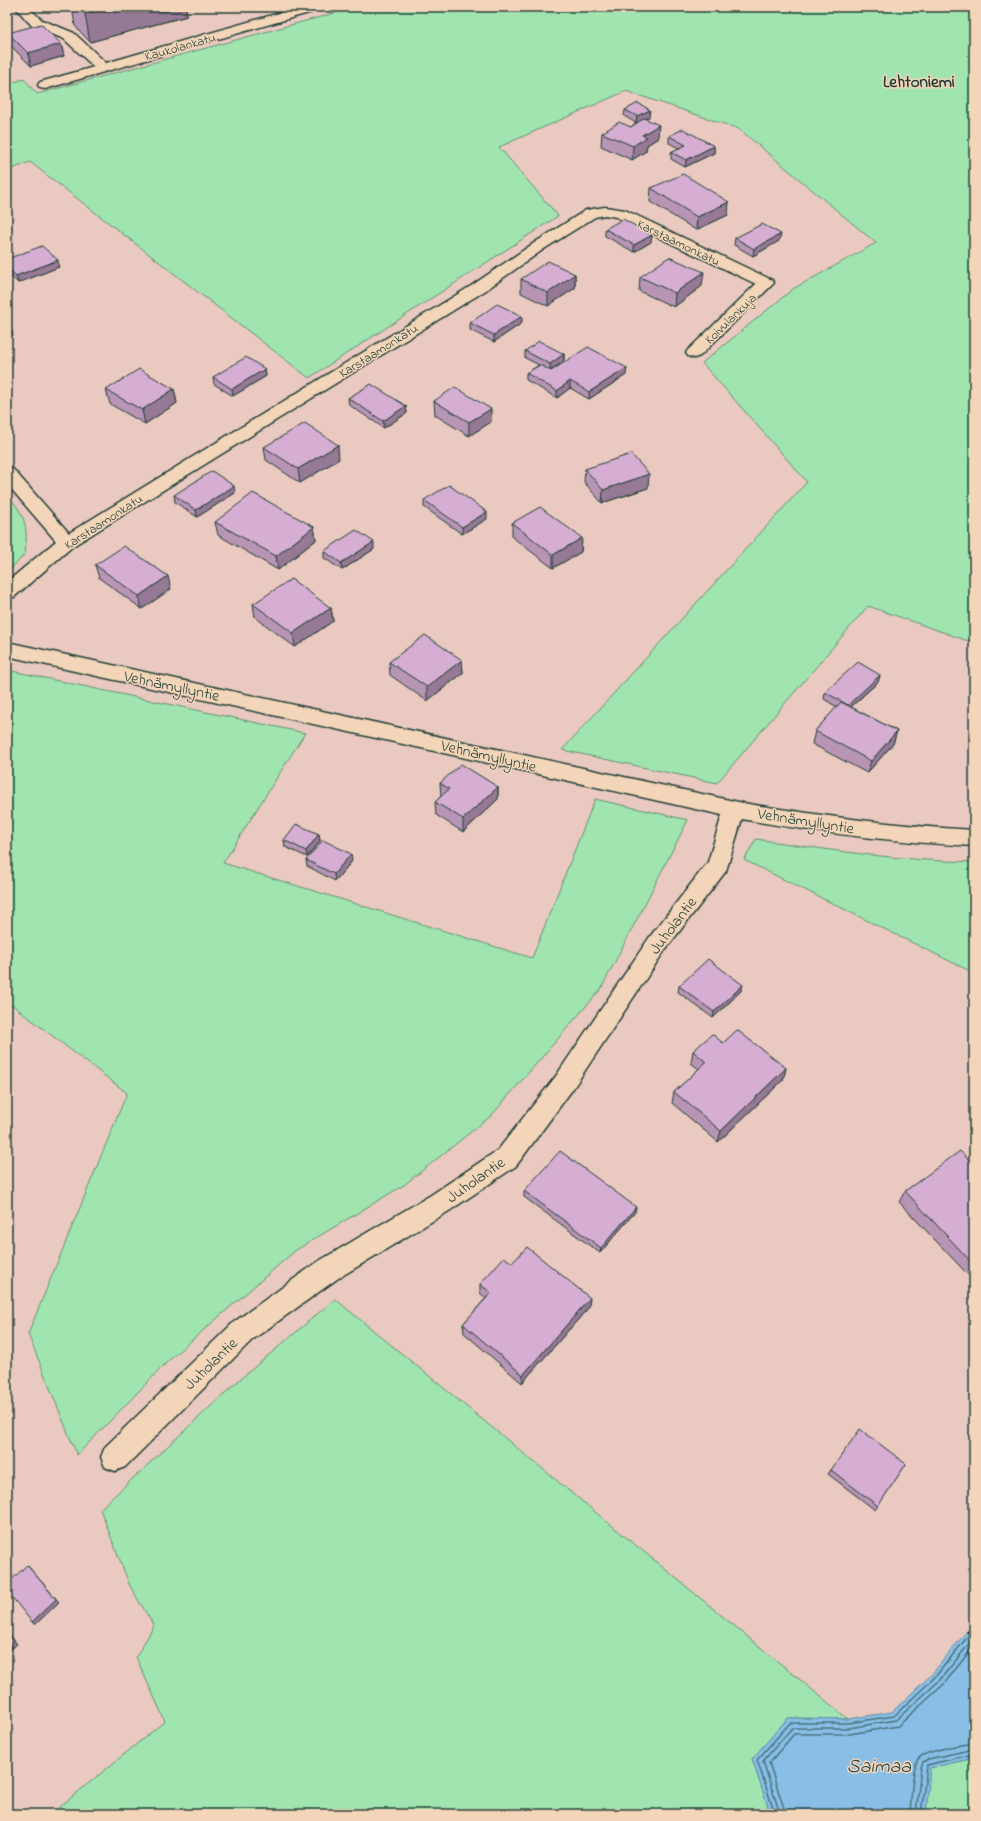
<svg xmlns="http://www.w3.org/2000/svg" width="981" height="1821" viewBox="0 0 981 1821" font-family="'Indie Flower',sans-serif">
<style>
.green{fill:#a0e5b0;stroke:#609172}
.water{fill:#89bfe7;stroke:#5f8b9f}
.lines{fill:none;stroke-linecap:round;stroke-linejoin:round}
.shore{stroke:#49717c;stroke-width:1.5}
.street-casing{stroke:#1f3d34;stroke-width:3}
.path{stroke:#1f3d34;stroke-width:3;stroke-dasharray:5 4;stroke-linecap:butt}
.street{fill:#f3d5b9;fill-rule:evenodd}
.wall{fill:#b895b5;stroke:#1f3d34}
.shaded-wall{fill:#967994;stroke:#1f3d34}
.building{fill:#d6add3;stroke:#1f3d34}
.labels{text-anchor:middle;stroke-width:3;stroke-linejoin:round;paint-order:stroke}
.far-street-label{font-size:13px;fill:#1f3d34;stroke:#f3d5b9}
.street-label{font-size:16px;fill:#1f3d34;stroke:#f3d5b9}
.far-district-label{font-size:17px;font-weight:bold;fill:#1f3d34;stroke:#f3d5b9}
.near-water-label{font-size:20px;font-style:italic;fill:#2a4a46;stroke:#f3d5b9}
</style>
<rect width="100%" height="100%" fill="#eac9c1"/>
<filter id="ink" filterUnits="userSpaceOnUse"><feTurbulence type="fractalNoise" baseFrequency=".025" numOctaves="2"/><feDisplacementMap in="SourceGraphic" scale="8" xChannelSelector="R" yChannelSelector="G"/><feConvolveMatrix kernelMatrix="1 2 1 2 8 2 1 2 1" color-interpolation-filters="sRGB"/></filter>
<g filter="url(#ink)">
<g class="green">
<path d="M 357,7 L 974,7 L 974,643 L 868,606 L 717,783 L 562,750 L 807,482 L 702,363 L 793,289 L 876,243 L 739,129 L 626,91 L 499,147 L 558,216 L 309,378 L 30,162 L 7,171 L 7,84 L 24,79 L 37,94 Z"/>
<path d="M 7,494 C 26,517 28,525 25,554 L 7,573 Z"/>
<path d="M 7,670 L 305,733 L 223,863 L 532,958 L 595,799 L 688,820 L 601,989 L 491,1116 L 404,1185 L 296,1250 L 169,1360 L 77,1455 L 28,1334 L 127,1093 L 7,1001 Z"/>
<path d="M 756,839 C 828,850 901,861 974,862 L 974,973 L 744,860 Z"/>
<path d="M 335,1299 L 848,1719 L 788,1718 L 752,1759 L 769,1810 L 772,1814 L 51,1814 L 165,1721 L 136,1657 L 154,1626 L 130,1586 L 100,1509 L 237,1382 Z"/>
<path d="M 974,1758 L 974,1814 L 926,1814 L 929,1768 Z"/>
</g>
<path class="water" d="M 974,1629 L 974,1758 L 930,1768 L 926,1814 L 772,1814 L 769,1810 L 752,1759 L 788,1718 L 848,1719 L 892,1712 L 932,1674 L 967,1631 Z"/>
<g class="lines">
<g class="shore">
<path d="M 775,1814 L 757,1760 L 790,1723 L 848,1723 L 894,1716 L 935,1677 L 969,1635 L 974,1633"/>
<path d="M 780,1814 L 763,1761 L 792,1728 L 849,1728 L 896,1720 L 939,1681 L 974,1638"/>
<path d="M 786,1814 L 769,1763 L 794,1734 L 850,1734 L 898,1726 L 943,1685 L 974,1646"/>
<path d="M 910,1814 C 911,1803 912,1767 918,1759 C 924,1750 962,1745 974,1743"/>
<path d="M 916,1814 L 921,1767 L 923,1762 L 928,1759 L 974,1749"/>
<path d="M 921,1814 L 927,1765 L 974,1754"/>
</g>
<g class="street-casing">
<g id="street">
<path d="M 15,7 L 28,7 L 42,20 L 74,33 L 106,63 L 300,7 L 320,7 L 319,10 L 45,89 L 40,88 L 38,85 L 40,82 L 94,67 L 64,39 L 32,26 Z"/>
<path d="M 605,207 L 625,210 L 772,280 L 774,283 L 700,356 L 694,358 L 688,356 L 686,353 L 688,350 L 756,284 L 616,217 L 605,215 L 595,217 L 544,249 L 483,292 L 73,546 L 14,597 L 7,598 L 7,582 L 56,541 L 7,484 L 7,467 L 13,469 L 69,533 L 471,286 L 534,243 L 586,210 Z"/>
<path d="M 7,642 L 743,803 C 820,816 896,826 974,830 L 974,846 C 896,842 819,833 742,819 L 726,871 L 665,950 L 572,1090 L 516,1166 L 449,1211 L 337,1279 L 252,1340 L 125,1467 L 115,1471 L 105,1467 L 101,1457 L 105,1447 L 234,1322 L 319,1261 L 431,1195 L 498,1150 L 556,1076 L 649,938 L 708,862 L 722,815 L 7,656 Z"/>
</g>
</g>
<path class="path" d="M 967,1631 L 974,1638"/>
<use href="#street" class="street"/>
</g>
<g class="wall">
<path d="M 72,7 L 186,7 L 187,16 L 90,42 L 75,26 Z"/>
<path d="M 8,33 L 61,44 L 64,56 L 31,66 L 11,46 Z"/>
<path d="M 625,110 L 649,117 L 645,119 L 658,138 L 647,145 L 646,151 L 632,160 L 601,146 L 602,133 L 631,127 L 636,123 L 624,116 Z"/>
<path d="M 669,136 L 714,146 L 714,153 L 685,167 L 671,159 L 671,152 L 679,148 L 669,143 Z"/>
<path d="M 651,188 L 728,215 L 696,230 L 650,202 Z"/>
<path d="M 605,229 L 651,242 L 634,252 L 605,236 Z"/>
<path d="M 735,238 L 779,241 L 753,256 L 734,245 Z"/>
<path d="M 7,259 L 59,267 L 18,283 L 7,273 Z"/>
<path d="M 575,274 L 575,288 L 548,306 L 521,293 L 521,279 Z"/>
<path d="M 640,277 L 702,286 L 674,307 L 639,291 Z"/>
<path d="M 470,323 L 522,323 L 494,342 L 470,330 Z"/>
<path d="M 525,351 L 564,354 L 564,361 L 550,370 L 551,371 L 626,375 L 589,399 L 570,388 L 557,398 L 526,380 L 526,373 L 539,365 L 525,358 Z"/>
<path d="M 265,369 L 266,376 L 233,396 L 214,384 L 213,377 Z"/>
<path d="M 174,389 L 177,403 L 145,424 L 110,404 L 106,390 Z"/>
<path d="M 348,398 L 406,406 L 407,413 L 384,428 L 349,405 Z"/>
<path d="M 434,401 L 491,422 L 469,436 L 435,415 Z"/>
<path d="M 264,447 L 339,459 L 300,483 L 266,460 Z"/>
<path d="M 585,469 L 648,488 L 602,503 L 584,482 Z"/>
<path d="M 235,493 L 197,517 L 175,502 L 174,495 Z"/>
<path d="M 424,500 L 487,519 L 462,534 L 424,507 Z"/>
<path d="M 215,522 L 314,527 L 316,540 L 278,570 L 218,535 Z"/>
<path d="M 512,523 L 582,538 L 581,552 L 553,568 L 512,537 Z"/>
<path d="M 374,549 L 342,570 L 324,558 L 324,551 Z"/>
<path d="M 95,565 L 171,589 L 142,609 L 99,578 Z"/>
<path d="M 253,604 L 331,608 L 333,621 L 295,647 L 255,617 Z"/>
<path d="M 462,660 L 463,673 L 427,701 L 390,675 L 389,662 Z"/>
<path d="M 880,675 L 878,682 L 851,707 L 897,731 L 893,744 L 867,773 L 812,744 L 815,731 L 837,707 L 824,699 L 825,692 Z"/>
<path d="M 440,783 L 498,787 L 498,799 L 463,832 L 436,815 L 435,802 L 441,796 Z"/>
<path d="M 319,834 L 320,841 L 307,857 L 285,847 L 284,840 Z"/>
<path d="M 306,860 L 352,861 L 335,881 L 307,866 Z"/>
<path d="M 679,986 L 741,991 L 713,1018 L 678,992 Z"/>
<path d="M 723,1043 L 786,1068 L 783,1080 L 718,1142 L 672,1103 L 674,1092 L 699,1069 L 691,1063 L 693,1051 Z"/>
<path d="M 974,1165 L 974,1281 L 899,1202 L 905,1191 Z"/>
<path d="M 524,1191 L 635,1212 L 600,1253 L 524,1197 Z"/>
<path d="M 480,1284 L 589,1307 L 522,1383 L 464,1333 L 463,1324 L 486,1298 L 480,1293 Z"/>
<path d="M 906,1464 L 875,1510 L 828,1474 L 831,1470 Z"/>
</g>
<g class="shaded-wall">
<path d="M 110,7 L 186,7 L 187,16 L 90,42 L 85,14 Z"/>
<path d="M 61,44 L 64,56 L 31,66 L 28,53 Z"/>
<path d="M 650,110 L 649,117 L 636,123 L 637,116 Z"/>
<path d="M 659,125 L 658,138 L 647,145 L 646,151 L 632,160 L 633,146 L 642,135 Z"/>
<path d="M 714,146 L 714,153 L 685,167 L 686,160 Z"/>
<path d="M 729,202 L 728,215 L 696,230 L 697,217 Z"/>
<path d="M 781,234 L 779,241 L 753,256 L 754,249 Z"/>
<path d="M 652,235 L 651,242 L 634,252 L 634,245 Z"/>
<path d="M 58,260 L 59,267 L 18,283 L 16,276 Z"/>
<path d="M 704,272 L 702,286 L 674,307 L 675,293 Z"/>
<path d="M 575,274 L 575,288 L 548,306 L 548,293 Z"/>
<path d="M 522,316 L 522,323 L 494,342 L 494,335 Z"/>
<path d="M 9,321 L 13,335 L 7,337 L 7,322 Z"/>
<path d="M 564,354 L 564,361 L 550,371 L 550,364 Z"/>
<path d="M 627,368 L 626,375 L 589,399 L 589,392 Z"/>
<path d="M 265,369 L 266,376 L 233,396 L 232,389 Z"/>
<path d="M 570,381 L 570,388 L 557,398 L 557,391 Z"/>
<path d="M 174,389 L 177,403 L 145,424 L 142,410 Z"/>
<path d="M 406,406 L 407,413 L 384,428 L 383,421 Z"/>
<path d="M 491,409 L 491,422 L 469,436 L 469,422 Z"/>
<path d="M 338,445 L 339,459 L 300,483 L 298,469 Z"/>
<path d="M 649,474 L 648,488 L 602,503 L 603,490 Z"/>
<path d="M 234,486 L 235,493 L 197,517 L 196,510 Z"/>
<path d="M 487,512 L 487,519 L 462,534 L 462,527 Z"/>
<path d="M 314,527 L 316,540 L 278,570 L 276,556 Z"/>
<path d="M 582,538 L 581,552 L 553,568 L 553,555 Z"/>
<path d="M 374,542 L 374,549 L 342,570 L 341,563 Z"/>
<path d="M 168,576 L 171,589 L 142,609 L 139,596 Z"/>
<path d="M 331,608 L 333,621 L 295,647 L 293,633 Z"/>
<path d="M 462,660 L 463,673 L 427,701 L 427,687 Z"/>
<path d="M 880,675 L 878,682 L 845,712 L 847,705 Z"/>
<path d="M 897,731 L 893,744 L 867,773 L 871,761 Z"/>
<path d="M 498,787 L 498,799 L 463,832 L 463,819 Z"/>
<path d="M 319,834 L 320,841 L 307,857 L 306,851 Z"/>
<path d="M 351,854 L 352,861 L 335,881 L 334,874 Z"/>
<path d="M 743,985 L 741,991 L 713,1018 L 714,1012 Z"/>
<path d="M 786,1068 L 783,1080 L 718,1142 L 721,1131 Z"/>
<path d="M 636,1207 L 635,1212 L 600,1253 L 601,1248 Z"/>
<path d="M 590,1298 L 589,1307 L 522,1383 L 523,1375 Z"/>
<path d="M 27,1565 L 59,1602 L 35,1625 L 32,1622 Z"/>
<path d="M 7,1631 L 17,1644 L 7,1653 Z"/>
</g>
<g class="building">
<path d="M 79,7 L 110,7 L 85,14 Z"/>
<path d="M 41,24 L 61,44 L 28,53 L 8,33 Z"/>
<path d="M 638,103 L 650,110 L 637,116 L 625,110 Z"/>
<path d="M 644,118 L 659,125 L 642,135 L 647,137 L 633,146 L 602,133 L 619,122 L 631,127 Z"/>
<path d="M 683,129 L 714,146 L 686,160 L 671,152 L 686,145 L 669,136 Z"/>
<path d="M 683,174 L 729,202 L 697,217 L 651,188 Z"/>
<path d="M 623,219 L 652,235 L 634,245 L 605,229 Z"/>
<path d="M 762,224 L 781,234 L 754,249 L 735,238 Z"/>
<path d="M 42,246 L 58,260 L 16,276 L 7,267 L 7,259 Z"/>
<path d="M 669,257 L 704,272 L 675,293 L 640,277 Z"/>
<path d="M 548,261 L 575,274 L 548,293 L 521,279 Z"/>
<path d="M 497,304 L 522,316 L 494,335 L 470,323 Z"/>
<path d="M 539,341 L 564,354 L 550,364 L 525,351 Z"/>
<path d="M 588,347 L 627,368 L 589,392 L 570,381 L 557,391 L 526,373 L 540,365 L 551,371 Z"/>
<path d="M 246,357 L 265,369 L 232,389 L 213,377 Z"/>
<path d="M 139,369 L 174,389 L 142,410 L 106,390 Z"/>
<path d="M 371,384 L 406,406 L 383,421 L 348,398 Z"/>
<path d="M 455,387 L 491,409 L 469,422 L 434,401 Z"/>
<path d="M 305,423 L 338,445 L 298,469 L 264,447 Z"/>
<path d="M 631,454 L 649,474 L 603,490 L 585,469 Z"/>
<path d="M 212,471 L 234,486 L 196,510 L 174,495 Z"/>
<path d="M 449,485 L 487,512 L 462,527 L 424,500 Z"/>
<path d="M 253,493 L 314,527 L 276,556 L 215,522 Z"/>
<path d="M 540,507 L 582,538 L 553,555 L 512,523 Z"/>
<path d="M 356,530 L 374,542 L 341,563 L 324,551 Z"/>
<path d="M 124,546 L 168,576 L 139,596 L 95,565 Z"/>
<path d="M 291,579 L 331,608 L 293,633 L 253,604 Z"/>
<path d="M 425,635 L 462,660 L 427,687 L 389,662 Z"/>
<path d="M 858,662 L 880,675 L 848,705 L 825,692 Z"/>
<path d="M 841,702 L 897,731 L 871,761 L 815,731 Z"/>
<path d="M 461,764 L 498,787 L 463,819 L 435,802 L 449,789 L 440,783 Z"/>
<path d="M 296,824 L 319,834 L 306,851 L 284,840 Z"/>
<path d="M 323,840 L 351,854 L 334,874 L 306,860 Z"/>
<path d="M 708,959 L 743,985 L 714,1012 L 679,986 Z"/>
<path d="M 737,1030 L 786,1068 L 721,1131 L 674,1092 L 706,1062 L 693,1051 L 712,1034 L 723,1043 Z"/>
<path d="M 560,1151 L 636,1207 L 601,1248 L 524,1191 Z"/>
<path d="M 960,1151 L 974,1165 L 974,1265 L 905,1191 Z"/>
<path d="M 527,1247 L 590,1298 L 523,1375 L 463,1324 L 491,1293 L 480,1284 L 504,1257 L 512,1263 Z"/>
<path d="M 860,1429 L 906,1464 L 878,1506 L 831,1470 Z"/>
<path d="M 27,1565 L 56,1599 L 32,1622 L 7,1591 L 7,1584 Z"/>
<path d="M 7,1633 L 13,1641 L 7,1646 Z"/>
</g>
</g>
<g class="labels">
<g class="far-street-label">
<text transform="translate(180 46) rotate(-16)" y="5">Kaukolankatu</text>
<text transform="translate(679 242) rotate(26)" y="5">Karstaamonkatu</text>
<text transform="translate(730 318) rotate(-44)" y="5">Koivulankuja</text>
<text transform="translate(378 350) rotate(-32)" y="5">Karstaamonkatu</text>
<text transform="translate(103 521) rotate(-33)" y="5">Karstaamonkatu</text>
</g>
<g class="street-label">
<text transform="translate(172 685) rotate(12)" y="6">Vehnämyllyntie</text>
<text transform="translate(489 755) rotate(13)" y="6">Vehnämyllyntie</text>
<text transform="translate(806 820) rotate(9)" y="6">Vehnämyllyntie</text>
<text transform="translate(672 925) rotate(-53)" y="6">Juholantie</text>
<text transform="translate(475 1179) rotate(-35)" y="6">Juholantie</text>
<text transform="translate(210 1363) rotate(-44)" y="6">Juholantie</text>
</g>
<g class="far-district-label">
<text x="919" y="87">Lehtoniemi</text>
</g>
<g class="near-water-label">
<text x="879" y="1772">Saimaa</text>
</g>
</g>
<rect width="981" height="1821" fill="none" stroke="#f3d5b9" stroke-width="24"/>
<rect x="12" y="12" width="957" height="1797" fill="none" stroke="#1f3d34" stroke-width="1.5" filter="url(#ink)"/>
</svg>
